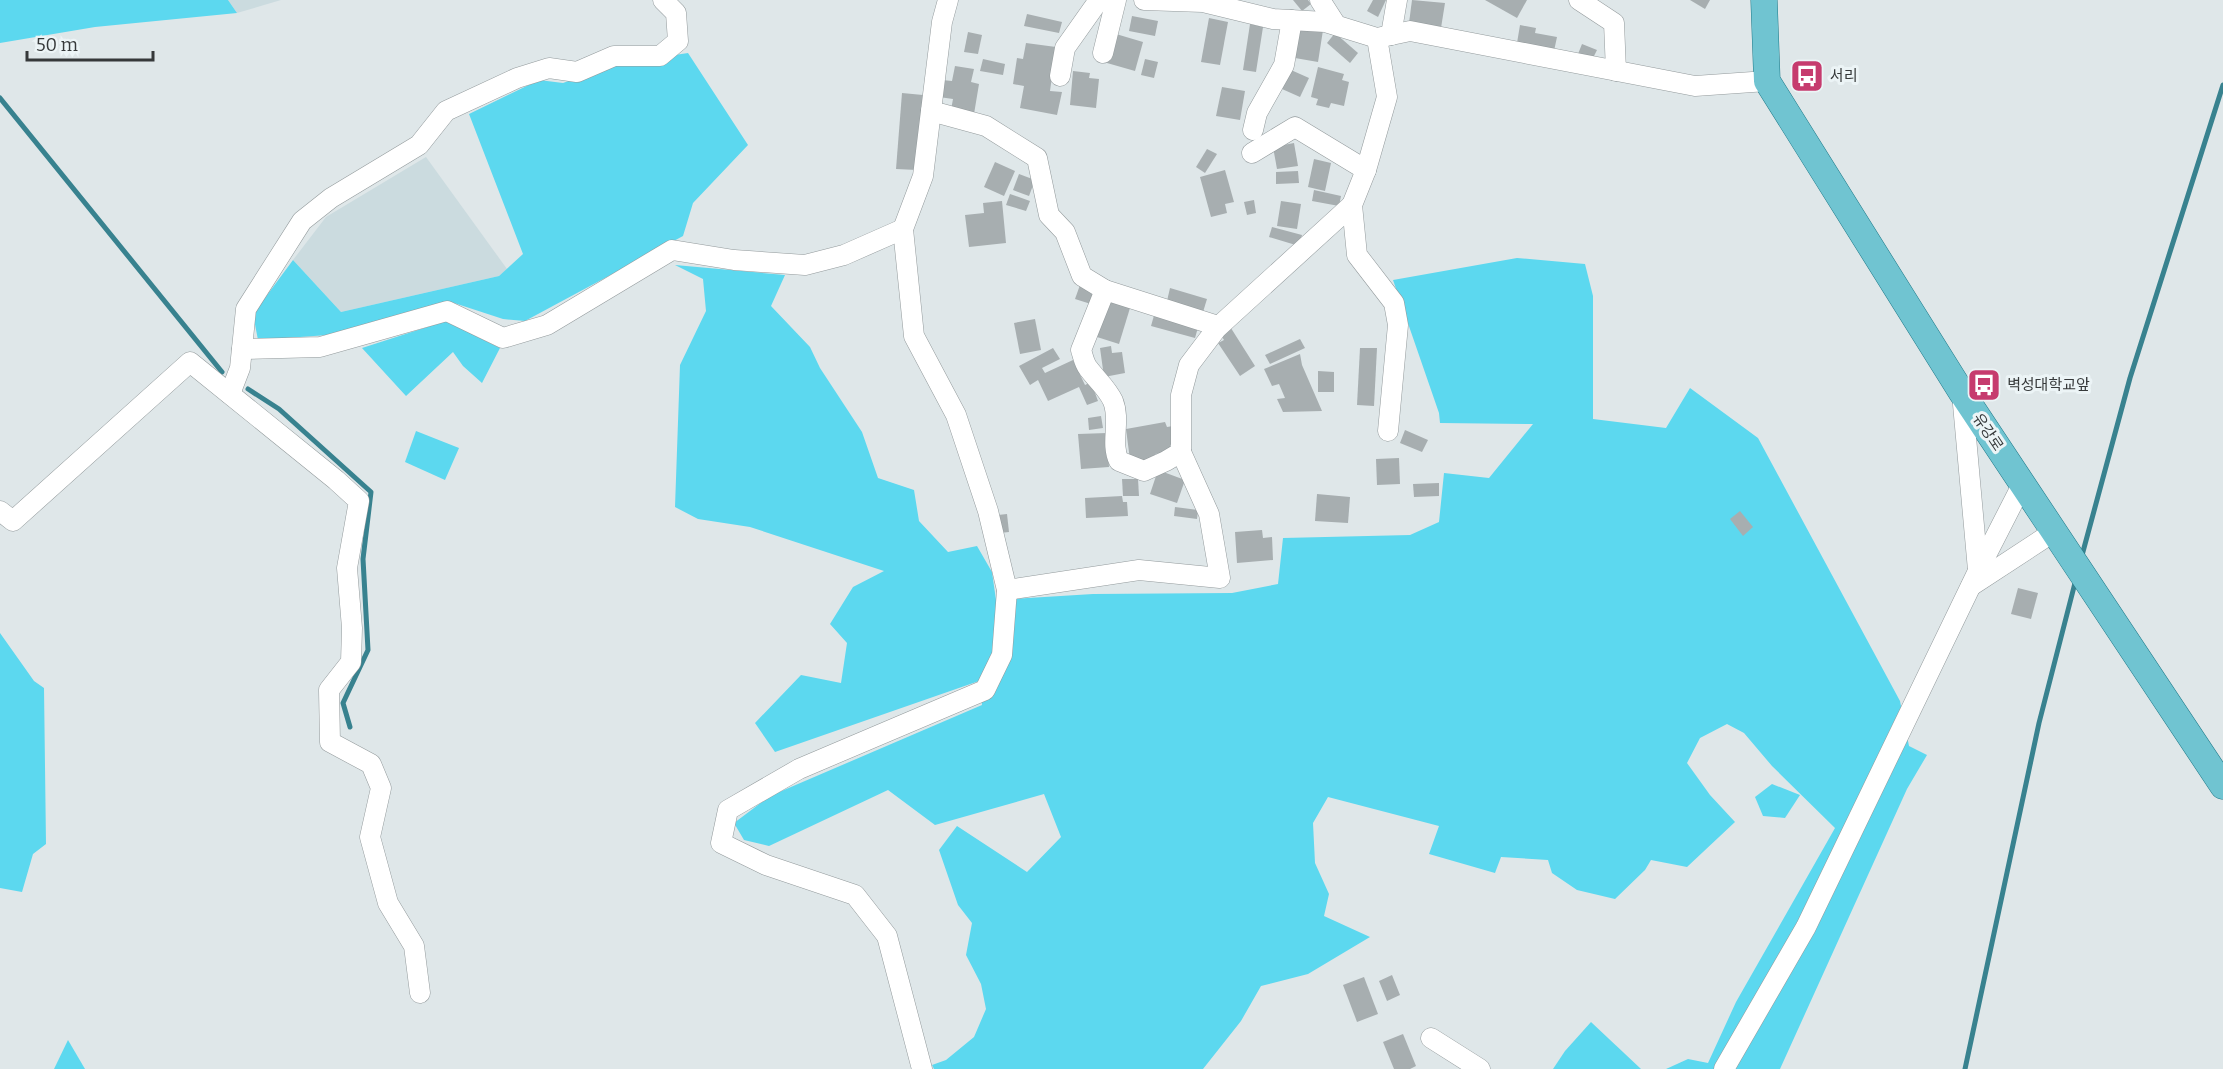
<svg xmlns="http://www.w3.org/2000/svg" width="2223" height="1069" viewBox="0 0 2223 1069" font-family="Bitter,'Noto Sans KR',serif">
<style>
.built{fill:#cbdbdf}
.green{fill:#5cd8ef}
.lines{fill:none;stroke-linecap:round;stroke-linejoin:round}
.stream{stroke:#38828f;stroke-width:5}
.building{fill:#a7aeb0}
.minor-casing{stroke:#939a9c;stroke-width:21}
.major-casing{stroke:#1e7988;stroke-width:27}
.minor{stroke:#fff;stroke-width:20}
.major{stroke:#70c4d1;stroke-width:26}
.labels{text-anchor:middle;stroke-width:6;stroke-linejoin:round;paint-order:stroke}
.poi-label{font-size:15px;fill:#36393a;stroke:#ecf4f6;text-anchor:start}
.street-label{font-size:15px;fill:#36393a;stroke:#ecf4f6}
</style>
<rect width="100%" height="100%" fill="#dfe7e9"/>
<g class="built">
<path d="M 228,0 L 281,0 L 237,13 Z"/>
<path d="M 426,157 L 507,269 L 499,276 L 341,312 L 293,260 L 326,217 Z"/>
</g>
<g class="green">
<path d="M 0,0 L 228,0 L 237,13 L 95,27 L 0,43 Z"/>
<path d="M 688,53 L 748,145 L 693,203 L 683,236 L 525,321 L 503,319 L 451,302 L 328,335 L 258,340 L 253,314 L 293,260 L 341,312 L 499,276 L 523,254 L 469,114 L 539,80 L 563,83 L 616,64 Z"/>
<path d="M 1517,258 L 1585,264 L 1593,296 L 1593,419 L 1666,428 L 1690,388 L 1758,438 L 1900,701 L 1909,746 L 1927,755 L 1907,789 L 1780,1069 L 1666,1069 L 1688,1059 L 1708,1063 L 1736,1002 L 1835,828 L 1772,766 L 1744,733 L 1727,724 L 1700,738 L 1687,763 L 1710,795 L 1735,822 L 1687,867 L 1651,860 L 1645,870 L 1615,899 L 1577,890 L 1552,873 L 1548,860 L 1501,857 L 1495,873 L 1429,854 L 1439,826 L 1328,797 L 1313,823 L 1315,863 L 1329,894 L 1324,916 L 1370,937 L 1308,974 L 1261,986 L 1241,1021 L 1203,1069 L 934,1069 L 932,1065 L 946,1060 L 974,1037 L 986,1009 L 981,984 L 966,955 L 972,923 L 958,905 L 939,850 L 957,826 L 1027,872 L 1061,837 L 1044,794 L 935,825 L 888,790 L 769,846 L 744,840 L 734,823 L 770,796 L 982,705 L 979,681 L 775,752 L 755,723 L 801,675 L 841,683 L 847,643 L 830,624 L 853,587 L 884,571 L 750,527 L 698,519 L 675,507 L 680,365 L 706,311 L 703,279 L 675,265 L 785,275 L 771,306 L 810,347 L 820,368 L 862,432 L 878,478 L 914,490 L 919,521 L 948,552 L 977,546 L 992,572 L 996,600 L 1093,594 L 1232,593 L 1278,584 L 1283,538 L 1410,535 L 1439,522 L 1444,473 L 1489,478 L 1533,424 L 1440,423 L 1439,413 L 1393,280 Z"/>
<path d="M 446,321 L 500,348 L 482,383 L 463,366 L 453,352 L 406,396 L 362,348 Z"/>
<path d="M 416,431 L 459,448 L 445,480 L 405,462 Z"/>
<path d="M 0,633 L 34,681 L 44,688 L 46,844 L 33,854 L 22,892 L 0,888 Z"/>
<path d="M 1772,784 L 1800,795 L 1785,818 L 1763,816 L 1755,797 Z"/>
<path d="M 1591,1022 L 1641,1069 L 1553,1069 L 1565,1051 Z"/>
<path d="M 68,1040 L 85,1069 L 54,1069 Z"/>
</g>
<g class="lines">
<g class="stream">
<path d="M 0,98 L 222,372"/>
<path d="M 248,389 L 279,409 L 371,492 L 363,559 L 368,650 L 343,703 L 350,727"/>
<path d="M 2081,559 L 2130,378 L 2223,85"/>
<path d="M 1965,1069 L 2039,723 L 2076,579"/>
</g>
</g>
<g class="building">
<path d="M 1293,0 L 1308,0 L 1311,4 L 1302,11 Z"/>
<path d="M 1373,0 L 1386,0 L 1378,17 L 1367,11 Z"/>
<path d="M 1412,0 L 1445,3 L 1441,28 L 1409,23 Z"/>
<path d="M 1485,0 L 1527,0 L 1517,18 Z"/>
<path d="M 1690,0 L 1710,0 L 1705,9 Z"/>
<path d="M 1027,14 L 1062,22 L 1059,33 L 1024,26 Z"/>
<path d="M 1132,16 L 1158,21 L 1155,36 L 1129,31 Z"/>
<path d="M 1209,18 L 1228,22 L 1220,65 L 1201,62 Z"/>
<path d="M 1250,24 L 1263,27 L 1256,72 L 1243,70 Z"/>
<path d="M 1520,25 L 1536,28 L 1535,33 L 1557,37 L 1554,51 L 1517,43 Z"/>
<path d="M 1301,26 L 1323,30 L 1318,62 L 1295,58 Z"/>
<path d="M 968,32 L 982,35 L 978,54 L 964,52 Z"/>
<path d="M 1335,33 L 1358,53 L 1350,63 L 1327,43 Z"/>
<path d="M 1116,34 L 1143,42 L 1135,71 L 1107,63 Z"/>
<path d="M 1026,43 L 1056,47 L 1050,91 L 1062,92 L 1057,115 L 1020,108 L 1024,86 L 1013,84 L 1017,58 L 1023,59 Z"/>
<path d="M 1582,44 L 1597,50 L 1592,60 L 1578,54 Z"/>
<path d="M 983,59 L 1005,64 L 1003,75 L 980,71 Z"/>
<path d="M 1145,59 L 1158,62 L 1154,78 L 1141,75 Z"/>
<path d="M 955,66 L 974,69 L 971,82 L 979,84 L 974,114 L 951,110 L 953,99 L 939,97 L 942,80 L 952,81 Z"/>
<path d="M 1318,67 L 1344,74 L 1342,80 L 1349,82 L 1344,106 L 1331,103 L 1329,108 L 1316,105 L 1318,99 L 1311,97 Z"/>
<path d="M 1291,70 L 1309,78 L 1300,97 L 1282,89 Z"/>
<path d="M 1073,71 L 1090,73 L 1089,78 L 1099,79 L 1096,108 L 1070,105 Z"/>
<path d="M 1222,87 L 1245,91 L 1240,120 L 1216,116 Z"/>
<path d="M 902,93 L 923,95 L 917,170 L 896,169 Z"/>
<path d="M 1294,143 L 1298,166 L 1277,169 L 1273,147 Z"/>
<path d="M 1207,149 L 1217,154 L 1205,173 L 1196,167 Z"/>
<path d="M 1314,159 L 1331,163 L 1325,191 L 1308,187 Z"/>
<path d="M 995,162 L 1015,171 L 1004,196 L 984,187 Z"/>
<path d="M 1225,170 L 1234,202 L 1225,204 L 1227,213 L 1211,217 L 1200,177 Z"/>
<path d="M 1298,171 L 1299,183 L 1276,184 L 1276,172 Z"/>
<path d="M 1019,174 L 1035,180 L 1029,196 L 1013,190 Z"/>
<path d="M 1314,190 L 1341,196 L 1339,206 L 1312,201 Z"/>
<path d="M 1010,194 L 1030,201 L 1026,211 L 1006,205 Z"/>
<path d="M 1254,200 L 1256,213 L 1247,215 L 1244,202 Z"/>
<path d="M 1002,201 L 1006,243 L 969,247 L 965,215 L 984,213 L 983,203 Z"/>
<path d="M 1281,201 L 1301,204 L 1297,229 L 1277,226 Z"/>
<path d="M 1272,227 L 1302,235 L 1299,246 L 1269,237 Z"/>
<path d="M 1080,285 L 1098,291 L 1094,305 L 1075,299 Z"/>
<path d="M 1170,288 L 1207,299 L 1203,312 L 1167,301 Z"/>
<path d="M 1109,301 L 1130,308 L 1119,344 L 1097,337 Z"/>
<path d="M 1155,312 L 1199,324 L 1195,338 L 1151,326 Z"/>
<path d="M 1035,319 L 1041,350 L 1020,354 L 1014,323 Z"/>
<path d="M 1229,325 L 1255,366 L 1240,376 L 1218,343 L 1224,340 L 1219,332 Z"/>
<path d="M 1300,339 L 1305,348 L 1270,364 L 1265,355 Z"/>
<path d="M 1111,346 L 1112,353 L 1122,352 L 1125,373 L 1104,377 L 1100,348 Z"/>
<path d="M 1053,348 L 1060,359 L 1042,368 L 1045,373 L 1073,360 L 1085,385 L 1091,382 L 1098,401 L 1087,405 L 1079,387 L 1048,401 L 1038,380 L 1030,385 L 1019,366 Z"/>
<path d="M 1360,348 L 1377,348 L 1374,406 L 1357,405 Z"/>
<path d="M 1300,354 L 1302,365 L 1322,411 L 1283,412 L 1277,399 L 1285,398 L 1279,384 L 1272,386 L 1264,369 Z"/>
<path d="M 1318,371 L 1334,372 L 1334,392 L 1318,392 Z"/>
<path d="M 1101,416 L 1103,428 L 1089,430 L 1088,418 Z"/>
<path d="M 1165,422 L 1167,427 L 1173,426 L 1176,442 L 1170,445 L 1171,452 L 1155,454 L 1156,459 L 1145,464 L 1130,460 L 1126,429 Z"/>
<path d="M 1405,430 L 1428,440 L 1422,452 L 1400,443 Z"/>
<path d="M 1107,433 L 1109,467 L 1081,469 L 1078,434 Z"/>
<path d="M 1399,458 L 1400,484 L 1377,485 L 1376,459 Z"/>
<path d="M 1158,470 L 1185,480 L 1177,503 L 1150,494 Z"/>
<path d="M 1122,479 L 1138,479 L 1139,496 L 1123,496 Z"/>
<path d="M 1439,483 L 1439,496 L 1414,497 L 1413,484 Z"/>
<path d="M 1317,494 L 1350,497 L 1348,523 L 1315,521 Z"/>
<path d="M 1122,496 L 1123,502 L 1127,502 L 1128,516 L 1086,518 L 1085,498 Z"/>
<path d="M 1175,507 L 1198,510 L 1197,519 L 1174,516 Z"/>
<path d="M 1740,511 L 1753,527 L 1743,536 L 1730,519 Z"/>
<path d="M 1007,514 L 1009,532 L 1000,533 L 998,515 Z"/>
<path d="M 1262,530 L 1263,538 L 1272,537 L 1273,560 L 1237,563 L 1235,532 Z"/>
<path d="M 2018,588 L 2038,593 L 2031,619 L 2011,614 Z"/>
<path d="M 1392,975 L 1400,995 L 1387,1001 L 1379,981 Z"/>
<path d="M 1364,977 L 1378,1014 L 1357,1022 L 1343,985 Z"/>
<path d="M 1403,1034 L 1416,1066 L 1410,1069 L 1394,1069 L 1383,1042 Z"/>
</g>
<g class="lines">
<g class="minor-casing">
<g id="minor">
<path d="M 948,0 L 942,22 L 931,111 L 986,126 L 1037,158 L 1049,215 L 1065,232 L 1082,276 L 1105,290 L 1218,326"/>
<path d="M 1144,0 L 1203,2 L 1273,19 L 1325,22 L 1377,38 L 1410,31 L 1695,86 L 1767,81"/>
<path d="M 1320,0 L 1336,25"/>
<path d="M 1579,0 L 1614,23 L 1616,71"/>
<path d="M 1391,35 L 1397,0"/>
<path d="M 1377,38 L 1387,97 L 1366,170 L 1352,205 L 1357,255 L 1394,303 L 1398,325 L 1388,431"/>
<path d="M 1103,53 L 1116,0"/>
<path d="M 1060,76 L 1065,48 L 1099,0"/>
<path d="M 931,111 L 923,176 L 903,229 L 914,336 L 956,415 L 988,511 L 1007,590 L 1139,570 L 1220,578 L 1209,514 L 1181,452"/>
<path d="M 1253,130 L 1257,113 L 1284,65 L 1292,20"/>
<path d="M 1252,153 L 1295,127 L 1366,170"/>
<path d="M 1105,290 L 1081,350 C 1083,356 1084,363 1088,368 C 1096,379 1107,388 1113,401 C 1121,421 1110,443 1119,461 L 1144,471 L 1166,461 L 1181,452 L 1181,395 L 1189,365 L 1217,328 L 1352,205"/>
<path d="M 242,349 L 320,347 L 447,311 L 503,338 L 547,325 L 672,250 L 734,260 L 805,265 L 844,255 L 903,229"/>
<path d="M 1962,393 L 1978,570"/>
<path d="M 230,394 L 240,368 L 246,309 L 302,221 L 331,198 L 419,145 L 446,111 L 517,78 L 549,68 L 577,72 L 614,56 L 660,56 L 678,41 L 676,13 L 663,0"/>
<path d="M 0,511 L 13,521 L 190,362 L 336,480 L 359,501 L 347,568 L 352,628 L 351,662 L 329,690 L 330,742 L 371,764 L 381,788 L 370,837 L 388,903 L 414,946 L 420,993"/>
<path d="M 1971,586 L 2055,531"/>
<path d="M 1431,1038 L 1480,1069"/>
<path d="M 922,1069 L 887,936 L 855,895 L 766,865 L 721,843 L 728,810 L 799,769 L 985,690 L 1002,655 L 1007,590"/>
<path d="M 1724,1069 L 1806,927 L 1978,571 L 2023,483"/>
</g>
</g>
<g class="major-casing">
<path id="major" d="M 1764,0 L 1767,81 L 1962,393 L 2223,786"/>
</g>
<use href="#minor" class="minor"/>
<use href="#major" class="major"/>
</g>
<defs>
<g id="bus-square" transform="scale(1.725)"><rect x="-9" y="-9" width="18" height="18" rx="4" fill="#c63b6e" stroke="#ecf4f6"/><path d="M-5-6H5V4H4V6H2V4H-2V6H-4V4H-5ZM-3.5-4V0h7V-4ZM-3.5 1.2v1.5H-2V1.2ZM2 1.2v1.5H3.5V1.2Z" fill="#fff"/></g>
</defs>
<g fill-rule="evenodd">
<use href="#bus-square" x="1807" y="76"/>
<use href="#bus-square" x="1984" y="385"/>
</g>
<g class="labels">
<g class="poi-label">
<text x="1830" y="81">서리</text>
<text x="2007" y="390">벽성대학교앞</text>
</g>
<g class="street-label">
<text transform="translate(1988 432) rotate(56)" y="5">유강로</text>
</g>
</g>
<path d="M27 51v9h126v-9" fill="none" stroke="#36393a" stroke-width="3"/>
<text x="36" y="51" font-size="18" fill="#36393a" stroke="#ecf4f6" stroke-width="4.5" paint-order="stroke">50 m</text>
</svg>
